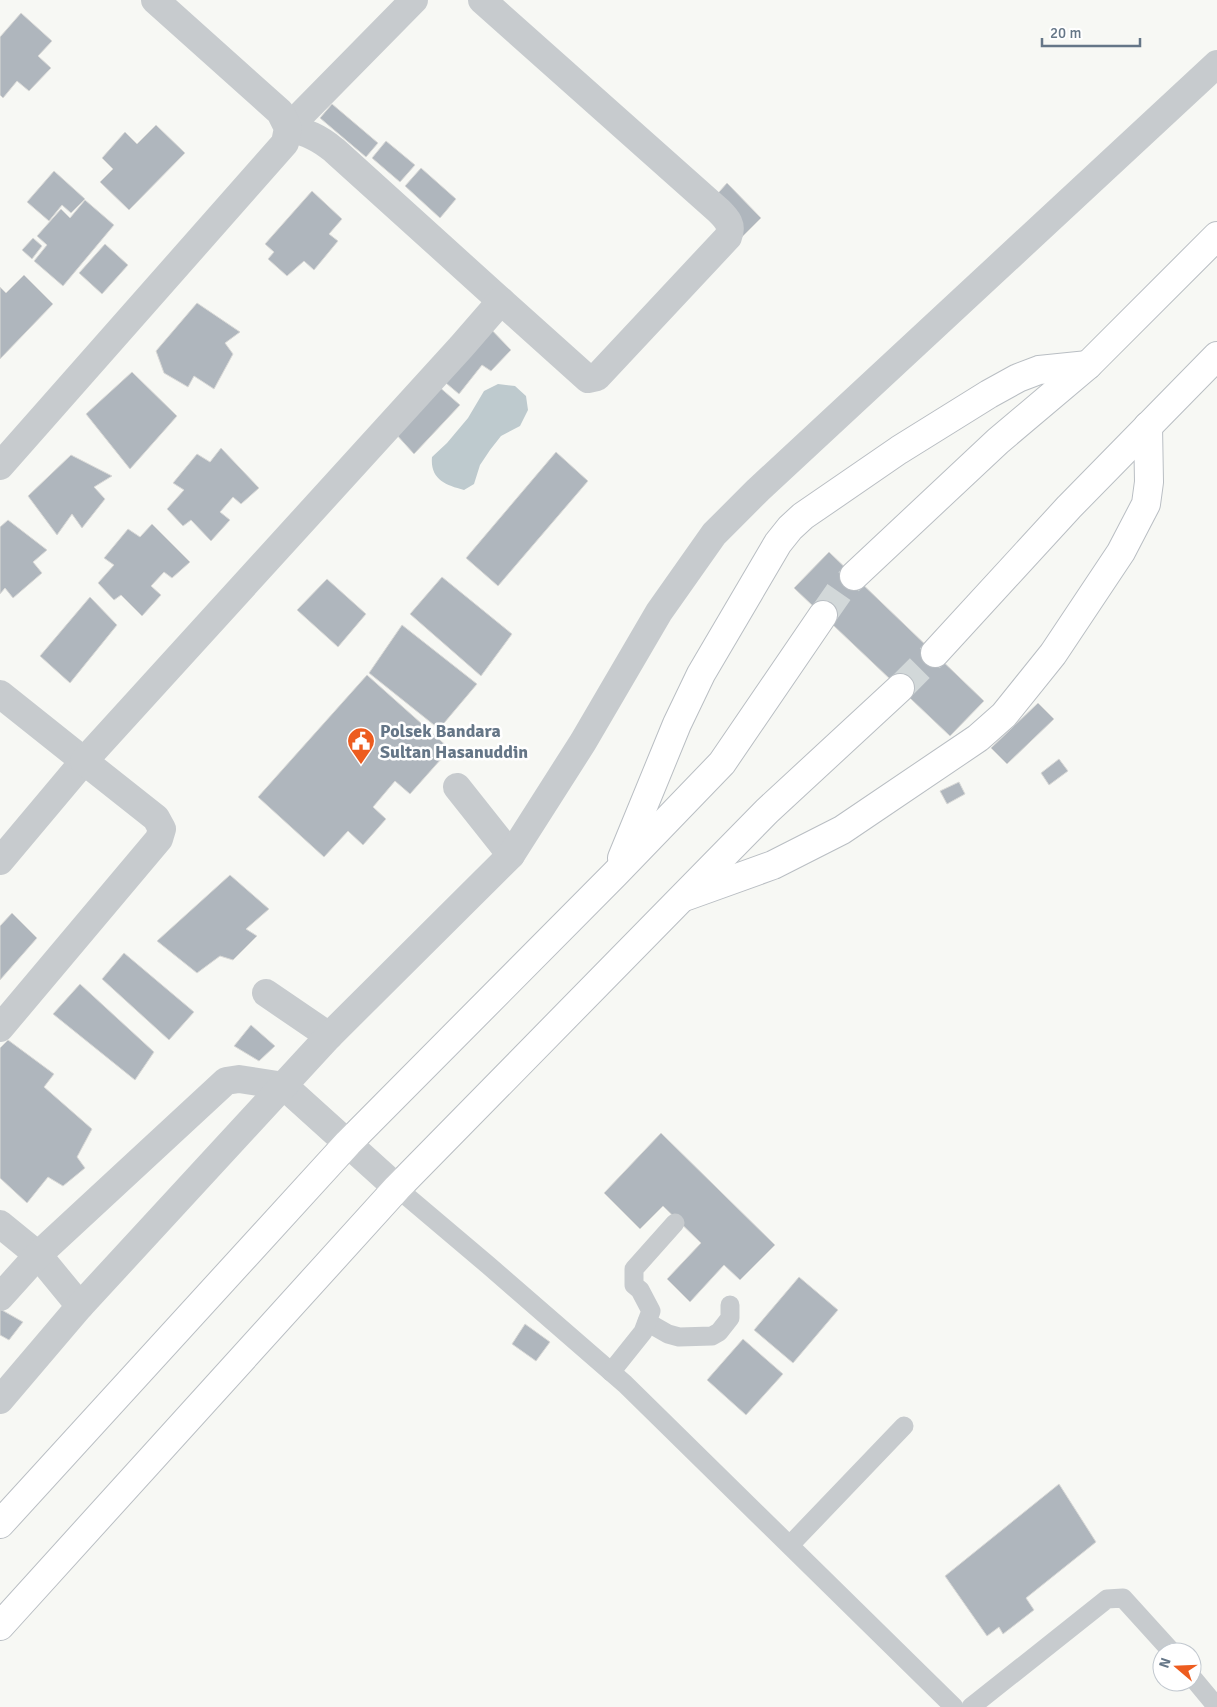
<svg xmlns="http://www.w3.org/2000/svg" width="1217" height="1707" viewBox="0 0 1217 1707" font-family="Signika,sans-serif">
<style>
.water{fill:#becace}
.building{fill:#afb6bd;stroke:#d9d9d7}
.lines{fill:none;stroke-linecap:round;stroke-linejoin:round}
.secondary-tunnel{stroke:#d2d8d9;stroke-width:28;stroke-dasharray:28 14;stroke-linecap:butt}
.secondary-casing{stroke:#b9bec3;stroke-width:30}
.lane{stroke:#c7cbce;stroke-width:19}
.street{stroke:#c7cbce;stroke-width:28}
.secondary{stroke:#fff;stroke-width:28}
.labels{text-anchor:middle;stroke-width:5;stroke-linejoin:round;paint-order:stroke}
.poi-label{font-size:18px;font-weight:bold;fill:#657687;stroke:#fff;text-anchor:start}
</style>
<rect width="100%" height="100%" fill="#f7f8f4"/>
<path class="water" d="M 498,384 L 515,386 L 526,396 L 528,410 L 520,426 L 501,436 L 490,450 L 480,465 L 474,484 L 464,490 C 445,485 430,479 432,457 L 447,443 L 468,418 L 484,391 Z"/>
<g class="building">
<path d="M 21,13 L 52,41 L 38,56 L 51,68 L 29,91 L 17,81 L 3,98 L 0,95 L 0,37 Z"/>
<path d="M 332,104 L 378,143 L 366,157 L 320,118 Z"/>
<path d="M 156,125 L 185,153 L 129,210 L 100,182 L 113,169 L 102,158 L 125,132 L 137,144 Z"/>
<path d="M 386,141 L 415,165 L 400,182 L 372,158 Z"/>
<path d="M 421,168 L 456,199 L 440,218 L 405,186 Z"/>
<path d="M 54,171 L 85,199 L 71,213 L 62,205 L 49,221 L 27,202 Z"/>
<path d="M 727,183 L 761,218 L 742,237 L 712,200 Z"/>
<path d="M 312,191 L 342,219 L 329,234 L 338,241 L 314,270 L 304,261 L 287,276 L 268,259 L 274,252 L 265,244 Z"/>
<path d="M 85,200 L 114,225 L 63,286 L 34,261 L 47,245 L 37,236 L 61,209 L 70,218 Z"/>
<path d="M 33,238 L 42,246 L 32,259 L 22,250 Z"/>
<path d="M 105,244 L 128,265 L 102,294 L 79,273 Z"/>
<path d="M 24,275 L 53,304 L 0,359 L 0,287 L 6,293 Z"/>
<path d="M 197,303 L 240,332 L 225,343 L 233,354 L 214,389 L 194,376 L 188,387 L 164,373 L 156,351 Z"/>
<path d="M 487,325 L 511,350 L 491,371 L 482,365 L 459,394 L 440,378 Z"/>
<path d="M 132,372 L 177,416 L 130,469 L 86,414 Z"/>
<path d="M 437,385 L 460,405 L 414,454 L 395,433 Z"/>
<path d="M 221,448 L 259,488 L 241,504 L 233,497 L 220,512 L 230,520 L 211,541 L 191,520 L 183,526 L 167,509 L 184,490 L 173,483 L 197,454 L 210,462 Z"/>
<path d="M 556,452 L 588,481 L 498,586 L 466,558 Z"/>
<path d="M 71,455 L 112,476 L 94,487 L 105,499 L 82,528 L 72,514 L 57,535 L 28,496 Z"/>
<path d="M 8,520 L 47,550 L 33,562 L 42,573 L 13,598 L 5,588 L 0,594 L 0,527 Z"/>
<path d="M 152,524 L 190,562 L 172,578 L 164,572 L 151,586 L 161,595 L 142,616 L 121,595 L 114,600 L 98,583 L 114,565 L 104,558 L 128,529 L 140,537 Z"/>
<path d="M 829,552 L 984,701 L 950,736 L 794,588 Z"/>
<path d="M 442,577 L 512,634 L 481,676 L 410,614 Z"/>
<path d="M 327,579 L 366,614 L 338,647 L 297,610 Z"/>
<path d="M 90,597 L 117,625 L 70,683 L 40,656 Z"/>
<path d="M 402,625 L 477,684 L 439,729 L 369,673 Z"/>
<path d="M 367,675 L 450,749 L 410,794 L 395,781 L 373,807 L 386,819 L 363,845 L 348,831 L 324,857 L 258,797 Z"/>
<path d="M 1038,703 L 1054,719 L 1007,764 L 991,748 Z"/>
<path d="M 1059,759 L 1068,771 L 1049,785 L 1041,773 Z"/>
<path d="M 959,782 L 965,794 L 947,804 L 940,791 Z"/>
<path d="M 230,875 L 269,909 L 246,929 L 257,936 L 233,960 L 220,956 L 197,973 L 157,941 Z"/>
<path d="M 12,913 L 37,938 L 0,980 L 0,926 Z"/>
<path d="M 124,953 L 194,1012 L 169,1040 L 102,979 Z"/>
<path d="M 80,984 L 154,1052 L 135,1080 L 53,1014 Z"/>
<path d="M 251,1025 L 275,1046 L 259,1061 L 234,1046 Z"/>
<path d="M 8,1040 L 54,1074 L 44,1087 L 92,1129 L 77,1157 L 85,1168 L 63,1186 L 48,1177 L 27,1203 L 0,1178 L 0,1048 Z"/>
<path d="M 661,1133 L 775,1245 L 740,1280 L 724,1265 L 690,1302 L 667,1279 L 701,1243 L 663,1206 L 640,1229 L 604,1193 Z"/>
<path d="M 799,1277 L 838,1310 L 793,1363 L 754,1330 Z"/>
<path d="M 0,1309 L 23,1322 L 9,1340 L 0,1335 Z"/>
<path d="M 525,1324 L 550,1342 L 536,1361 L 512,1344 Z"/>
<path d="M 743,1339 L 783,1374 L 746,1415 L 707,1380 Z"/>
<path d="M 1059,1484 L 1096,1542 L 1026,1598 L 1034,1610 L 1003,1634 L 999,1627 L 987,1636 L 945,1576 Z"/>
</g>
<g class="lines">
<g class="secondary-tunnel">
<path d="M 823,615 L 839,592 L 854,576"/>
<path d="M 900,688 L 935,653"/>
</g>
<g class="secondary-casing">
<g id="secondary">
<path d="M 854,576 L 998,441 L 1088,365 L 1217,236"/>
<path d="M 935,653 L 1069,507 L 1217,356"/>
<path d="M 622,858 L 677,724 L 701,674 L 778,543 L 790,528 L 803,516 L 899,450 L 989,394 L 1018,378 L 1039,370 L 1088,365"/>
<path d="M 687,896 L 773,865 L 842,830 L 978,738 L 1004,715 L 1053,654 L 1121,552 L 1146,504 L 1149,482 L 1148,426"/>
<path d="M 0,1524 L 348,1143 L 615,874 L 722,763 L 823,615"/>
<path d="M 0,1626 L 397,1188 L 767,811 L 900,688"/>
</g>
</g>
<g class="lane">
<path d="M 397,1188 L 488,1265 L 625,1384 L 954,1707"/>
<path d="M 647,1322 L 668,1334 L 679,1337 L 712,1336 L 719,1332 L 730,1318 L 730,1305"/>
<path d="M 611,1372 L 643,1332 L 651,1311 L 640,1290 L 634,1285 L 634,1269 L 675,1223"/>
<path d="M 790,1545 L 904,1426"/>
<path d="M 1192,1677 L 1217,1707"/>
<path d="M 971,1707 L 1107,1599 L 1123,1598 L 1172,1652"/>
</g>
<g class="street">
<path d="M 288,128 C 308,133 318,137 334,150 L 501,301"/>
<path d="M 288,128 L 414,0"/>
<path d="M 0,466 L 285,143 L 288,128 L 280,112 L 155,0"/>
<path d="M 0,694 L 84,761 L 0,861"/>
<path d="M 457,787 L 511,855"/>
<path d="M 266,993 L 329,1036"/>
<path d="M 0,1028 L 159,839 L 162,829 L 156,818 L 84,761 L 461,347 L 501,301 L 588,379 L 597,377 L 728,237 C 733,225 727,219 719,211 L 482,0"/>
<path d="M 284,1086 L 397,1188"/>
<path d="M 0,1224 L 38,1255 L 80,1306"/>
<path d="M 0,1297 L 38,1255 L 226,1081 L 239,1079 L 284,1086"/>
<path d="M 0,1400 L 80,1306 L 329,1036 L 511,855 L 583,742 L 659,612 L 714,534 L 758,490 L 1217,64"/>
</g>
<use href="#secondary" class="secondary"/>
</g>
<defs>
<g id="civic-pin" transform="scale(1.4375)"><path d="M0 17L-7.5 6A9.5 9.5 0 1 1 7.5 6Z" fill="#ed5c1f" stroke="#fff"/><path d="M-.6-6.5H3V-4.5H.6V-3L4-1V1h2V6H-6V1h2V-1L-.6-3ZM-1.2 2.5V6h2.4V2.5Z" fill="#fff"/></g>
</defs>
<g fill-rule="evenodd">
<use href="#civic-pin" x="361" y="741"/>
</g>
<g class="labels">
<g class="poi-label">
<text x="380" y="737">Polsek Bandara<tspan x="380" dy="21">Sultan Hasanuddin</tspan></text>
</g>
</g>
<g transform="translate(1177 1667) rotate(289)"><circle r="24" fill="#ffffff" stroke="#c1c8cf"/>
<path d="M0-4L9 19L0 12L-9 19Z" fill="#ed5c1f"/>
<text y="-8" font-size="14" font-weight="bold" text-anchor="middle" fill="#657687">N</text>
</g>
<path d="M1042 38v8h98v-8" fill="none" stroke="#657687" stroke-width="2.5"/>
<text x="1050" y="38" font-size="15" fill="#657687" stroke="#ffffff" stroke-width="4" paint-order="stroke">20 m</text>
</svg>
